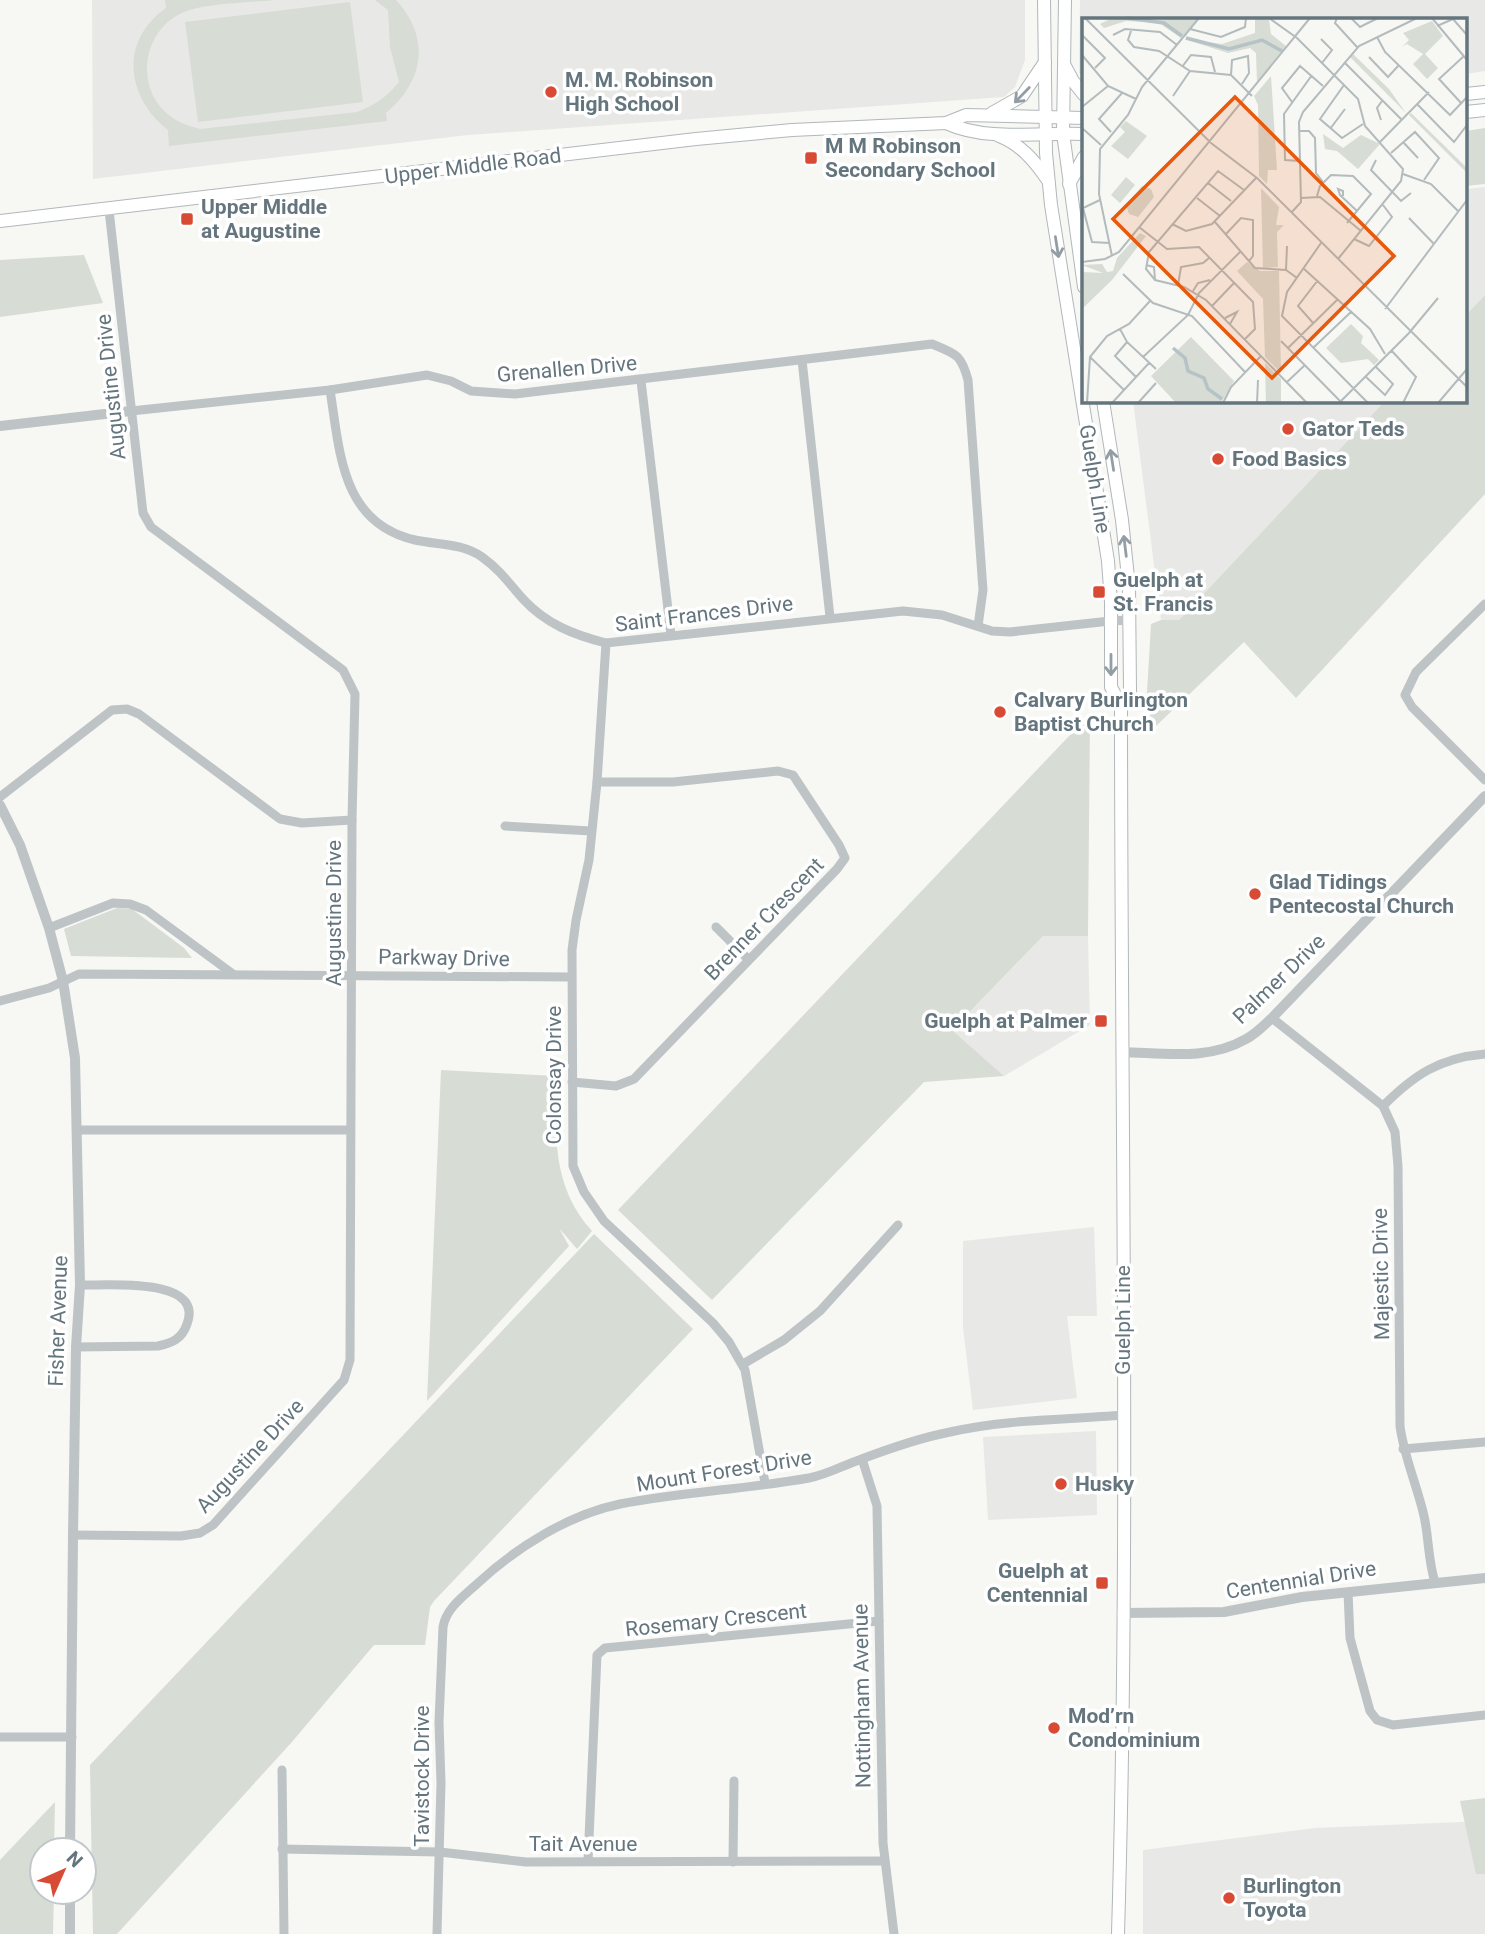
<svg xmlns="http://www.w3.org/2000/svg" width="1485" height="1934" viewBox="0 0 1485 1934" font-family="Roboto,sans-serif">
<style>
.built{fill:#e8e8e7}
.green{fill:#d7dcd4}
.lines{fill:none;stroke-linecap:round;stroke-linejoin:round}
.secondary-casing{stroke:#b1b7bb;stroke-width:14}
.minor{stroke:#bec3c6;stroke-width:9}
.tertiary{stroke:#bec3c6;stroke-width:10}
.secondary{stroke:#fff;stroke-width:12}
.oneway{stroke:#929ea4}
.poi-dot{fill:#d84a33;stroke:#fff;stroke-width:2.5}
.labels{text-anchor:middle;stroke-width:7;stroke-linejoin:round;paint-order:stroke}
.poi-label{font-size:21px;font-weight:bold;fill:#64757d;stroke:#fff;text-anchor:start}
.street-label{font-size:21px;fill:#64757d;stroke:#fff}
.inset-river{fill:none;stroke:#b6c3c6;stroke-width:3.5}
.inset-road{fill:none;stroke:#b3bbbd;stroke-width:2}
.view{fill:#e8590c;fill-opacity:0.15;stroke:#e8590c;stroke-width:3.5}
.inset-edge{fill:none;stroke:#64757d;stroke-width:3.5}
</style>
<rect width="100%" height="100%" fill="#f7f7f4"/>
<g class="built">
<path d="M 92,0 L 1025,0 L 1025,60 L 1015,87 L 1004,97 L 468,135 L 93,179 Z"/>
<path d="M 1080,0 L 1485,0 L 1485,71 L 1466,74 L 1466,19 L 1084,19 L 1084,77 L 1079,73 Z"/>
<path d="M 1485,187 L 1485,295 L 1466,315 L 1466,189 Z"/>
<path d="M 1133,401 L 1385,401 L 1179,620 L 1161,620 Z"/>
<path d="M 1043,936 L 1088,936 L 1090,1025 L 1004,1076 L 952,1030 Z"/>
<path d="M 1094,1227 L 1097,1316 L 1067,1316 L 1077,1398 L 973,1410 L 963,1328 L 963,1241 Z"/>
<path d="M 1096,1431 L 1097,1515 L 988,1520 L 983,1437 Z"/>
<path d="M 1485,1821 L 1485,1934 L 1143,1934 L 1143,1850 L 1315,1828 Z"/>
</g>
<g class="green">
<path d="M 165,0 L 274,0 C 249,3 204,3 182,13 C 142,31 134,89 170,116 C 179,123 189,126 200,129 L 357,112 C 375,105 387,97 399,82 L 390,47 L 388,10 L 375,0 L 396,0 C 431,38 424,81 386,113 L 387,121 L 169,146 L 168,130 C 126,97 119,41 166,8 Z"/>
<path d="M 350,2 L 363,102 L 198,122 L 185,22 Z"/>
<path d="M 1485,128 L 1485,184 L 1466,186 L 1466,131 Z"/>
<path d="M 84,255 L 103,303 L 0,317 L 0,260 Z"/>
<path d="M 1485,295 L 1485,494 L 1296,698 L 1244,642 L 1156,726 L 1146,709 L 1151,624 L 1161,620 L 1179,620 L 1385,401 L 1466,401 L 1466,315 Z"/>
<path d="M 1090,714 L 1088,936 L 1043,936 L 952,1030 L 1004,1076 L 924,1082 L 712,1300 L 618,1210 Z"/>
<path d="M 117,908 L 132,909 L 184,948 L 192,958 L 71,956 L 64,929 Z"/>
<path d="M 441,1070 L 555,1076 C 556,1134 551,1186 592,1231 L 577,1249 L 559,1228 L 569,1246 L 427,1401 Z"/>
<path d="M 594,1234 L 693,1329 L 434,1601 L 430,1607 L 425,1645 L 374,1645 L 291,1743 L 117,1934 L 93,1934 L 90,1765 Z"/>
<path d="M 1485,1798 L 1485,1874 L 1476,1874 L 1460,1801 Z"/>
<path d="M 55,1802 L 54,1850 L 42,1850 L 42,1892 L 54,1892 L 53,1934 L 0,1934 L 0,1860 Z"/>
</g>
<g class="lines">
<g class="secondary-casing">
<g id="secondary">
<path d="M 1044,0 L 1046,153 L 1051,205 L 1108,561 L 1111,602 L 1111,687 L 1121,706 C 1121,1115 1130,1525 1118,1934"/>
<path d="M 1065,0 L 1063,133 L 1084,287"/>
<path d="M 1065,66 L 1073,81 L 1084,95"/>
<path d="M 1466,94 L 1485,92"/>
<path d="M 1466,112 L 1485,110"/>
<path d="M 992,113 L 1022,96 L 1045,62"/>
<path d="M 946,123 C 988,142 1039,132 1084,134"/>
<path d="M 999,136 C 1020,144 1034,160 1047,179"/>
<path d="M 1069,184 L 1084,157"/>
<path d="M 0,221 L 696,139 L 792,130 L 946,123 L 966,115 L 1084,118"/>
<path d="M 1103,401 L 1122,520 L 1129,587 L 1130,691 L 1121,706"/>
</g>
</g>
<g class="minor">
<path d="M 802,360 L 830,617"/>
<path d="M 641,381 L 671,635"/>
<path d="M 330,390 C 340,452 341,523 415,540 C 438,545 462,543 482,557 C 500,570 508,582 523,599 C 546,624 574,635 606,643 L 903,611 L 942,615 L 992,631 L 1010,632 L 1110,621 L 1131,620"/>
<path d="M 131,411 L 330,390 L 427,375 L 451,381 L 471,391 L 515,394 L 932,344 C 956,354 961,354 968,380 L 983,590 L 978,626"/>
<path d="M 1485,604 L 1416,672 L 1405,695 L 1412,707 L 1485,780"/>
<path d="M 606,643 L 597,782 L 589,860 L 576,920 L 572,950 L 573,1166 L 584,1192 L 604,1221 L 713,1323 L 729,1342 L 745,1370 L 765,1483"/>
<path d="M 0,797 L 112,710 L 127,709 L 139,714 L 280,819 L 302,823 L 352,820"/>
<path d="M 505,826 L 591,831"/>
<path d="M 716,927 L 748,959"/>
<path d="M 49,928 L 113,903 L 130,904 L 146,910 L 233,974"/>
<path d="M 0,1001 L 49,988 L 79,974 L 571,977"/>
<path d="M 1272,1018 L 1383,1106 L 1395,1132 L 1398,1166 L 1400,1426 C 1404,1457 1417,1485 1424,1516 C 1429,1538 1428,1561 1435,1582"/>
<path d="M 572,1082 L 616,1086 L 634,1079 L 837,869 L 845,858 L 839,845 L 793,775 L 778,771 L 673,782 L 597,782"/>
<path d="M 1383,1106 C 1414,1075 1439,1058 1485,1054"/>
<path d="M 79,1130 L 350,1130"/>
<path d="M 76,1347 L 158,1346 C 172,1343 182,1339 187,1324 C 205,1276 105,1286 80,1285"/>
<path d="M 743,1364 L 784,1340 L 820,1311 L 898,1225"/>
<path d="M 1403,1449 L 1485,1442"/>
<path d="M 862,1459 L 877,1506 L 883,1843 L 894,1934"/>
<path d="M 73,1535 L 181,1536 L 200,1533 L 213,1525 L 344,1380 L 350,1360 L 352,820 L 355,694 L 343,670 L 151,527 L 143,513 L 109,210"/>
<path d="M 1348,1592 L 1350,1638 L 1370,1711 L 1377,1720 L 1393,1725 L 1485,1715"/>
<path d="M 0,1737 L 72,1737"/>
<path d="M 282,1770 L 284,1934"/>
<path d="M 282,1849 L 440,1852 L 526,1862 L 884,1861"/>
<path d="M 588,1861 L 597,1655 L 605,1648 L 879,1621"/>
<path d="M 733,1862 L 734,1781"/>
<path d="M 437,1934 L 441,1783 L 439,1722 L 443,1627 C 446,1608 465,1595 478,1583 C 517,1547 568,1515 620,1504 C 682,1492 747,1489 809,1478 C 826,1475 842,1466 859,1460 C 888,1449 919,1438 950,1432 C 1006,1419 1066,1420 1123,1415"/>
</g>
<g class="tertiary">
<path d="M 0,426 L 131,411"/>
<path d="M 0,805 L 20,845 L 49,928 L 63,981 L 75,1058 L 80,1285 L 76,1347 L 73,1535 L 70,1850"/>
<path d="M 1122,1052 C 1164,1053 1208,1061 1246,1039 C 1256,1034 1264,1025 1272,1018 L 1485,796"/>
<path d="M 1122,1613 L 1224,1612 L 1302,1597 L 1485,1578"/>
<path d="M 70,1892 L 70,1934"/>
</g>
<use href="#secondary" class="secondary"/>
</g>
<defs><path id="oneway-shaft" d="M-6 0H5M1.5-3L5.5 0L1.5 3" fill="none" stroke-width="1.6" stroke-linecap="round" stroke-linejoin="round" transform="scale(1.75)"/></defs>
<g class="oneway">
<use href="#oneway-shaft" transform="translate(1022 95) rotate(134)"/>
<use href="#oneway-shaft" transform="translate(1057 247) rotate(81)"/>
<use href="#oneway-shaft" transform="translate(1112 460) rotate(-99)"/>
<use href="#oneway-shaft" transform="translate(1125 546) rotate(-97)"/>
<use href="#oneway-shaft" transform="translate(1111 665) rotate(90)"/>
</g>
<g class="poi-dot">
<circle cx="551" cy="92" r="7"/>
<rect x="804" y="151" width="14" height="14" rx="3.5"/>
<rect x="180" y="212" width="14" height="14" rx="3.5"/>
<circle cx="1288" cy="429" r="7"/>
<circle cx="1218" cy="459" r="7"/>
<rect x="1092" y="585" width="14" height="14" rx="3.5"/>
<circle cx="1000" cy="712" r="7"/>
<circle cx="1255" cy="894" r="7"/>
<rect x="1094" y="1014" width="14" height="14" rx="3.5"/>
<circle cx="1061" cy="1484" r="7"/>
<rect x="1095" y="1576" width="14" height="14" rx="3.5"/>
<circle cx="1054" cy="1728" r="7"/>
<circle cx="1229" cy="1898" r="7"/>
</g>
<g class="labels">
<g class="poi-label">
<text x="565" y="87">M. M. Robinson<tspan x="565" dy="24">High School</tspan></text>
<text x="825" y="153">M M Robinson<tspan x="825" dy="24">Secondary School</tspan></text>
<text x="201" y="214">Upper Middle<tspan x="201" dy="24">at Augustine</tspan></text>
<text x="1302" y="436">Gator Teds</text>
<text x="1232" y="466">Food Basics</text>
<text x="1113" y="587">Guelph at<tspan x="1113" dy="24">St. Francis</tspan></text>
<text x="1014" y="707">Calvary Burlington<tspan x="1014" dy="24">Baptist Church</tspan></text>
<text x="1269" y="889">Glad Tidings<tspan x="1269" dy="24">Pentecostal Church</tspan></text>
<text x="1087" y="1028" text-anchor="end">Guelph at Palmer</text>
<text x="1075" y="1491">Husky</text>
<text x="1088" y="1578" text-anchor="end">Guelph at<tspan x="1088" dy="24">Centennial</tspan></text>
<text x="1068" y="1723">Mod’rn<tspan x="1068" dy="24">Condominium</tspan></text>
<text x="1243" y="1893">Burlington<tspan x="1243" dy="24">Toyota</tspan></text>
</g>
<g class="street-label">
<text transform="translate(473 166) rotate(-7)" y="7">Upper Middle Road</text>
<text transform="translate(567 369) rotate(-5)" y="7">Grenallen Drive</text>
<text transform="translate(111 387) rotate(-96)" y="7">Augustine Drive</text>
<text transform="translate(1095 479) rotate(81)" y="7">Guelph Line</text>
<text transform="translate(704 614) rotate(-7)" y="7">Saint Frances Drive</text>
<text transform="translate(334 913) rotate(-90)" y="7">Augustine Drive</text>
<text transform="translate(764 919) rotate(-46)" y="7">Brenner Crescent</text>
<text transform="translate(444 958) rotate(1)" y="7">Parkway Drive</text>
<text transform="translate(1279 979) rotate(-44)" y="7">Palmer Drive</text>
<text transform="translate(554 1075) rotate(-90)" y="7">Colonsay Drive</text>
<text transform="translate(1381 1274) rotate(-91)" y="7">Majestic Drive</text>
<text transform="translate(1123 1320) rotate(-90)" y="7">Guelph Line</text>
<text transform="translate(58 1321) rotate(-88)" y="7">Fisher Avenue</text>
<text transform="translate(250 1456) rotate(-47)" y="7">Augustine Drive</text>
<text transform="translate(724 1471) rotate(-9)" y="7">Mount Forest Drive</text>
<text transform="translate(1301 1580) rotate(-9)" y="7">Centennial Drive</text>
<text transform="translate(716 1620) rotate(-6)" y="7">Rosemary Crescent</text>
<text transform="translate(862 1696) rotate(-91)" y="7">Nottingham Avenue</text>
<text transform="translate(422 1776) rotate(-90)" y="7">Tavistock Drive</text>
<text x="583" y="1851">Tait Avenue</text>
</g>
</g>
<g transform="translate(1082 18)">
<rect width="385" height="385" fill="#f7f7f4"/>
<path d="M 30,0 L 73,2 L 116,0 L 99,20 L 77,5 L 44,3 L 22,10 L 18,6 ZM 173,0 L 187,2 L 189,16 L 204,28 L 175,65 L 174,35 L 168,30 L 146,35 L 102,21 L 140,26 L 173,15 ZM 350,3 L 361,18 L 343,36 L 356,50 L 345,61 L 331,46 L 341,36 L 325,26 L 320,29 L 327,22 L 321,15 ZM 271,36 L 307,71 L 324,95 L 268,39 ZM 189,58 L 195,152 L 186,152 L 185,166 L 177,158 L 176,87 L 172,78 ZM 329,95 L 385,150 L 385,155 L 327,97 ZM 44,103 L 65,118 L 46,141 L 29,128 L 43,114 L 38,109 ZM 241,116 L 261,130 L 279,117 L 298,126 L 276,151 L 255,133 L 243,131 ZM 44,159 L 53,167 L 38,185 L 29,177 ZM 60,168 L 69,171 L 72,179 L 56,199 L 47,196 L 44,187 ZM 179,170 L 197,189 L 194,207 L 202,207 L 195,214 L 196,249 L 181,250 ZM 58,215 L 64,218 L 30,262 L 0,291 L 0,254 L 21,255 L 0,247 L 20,246 L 25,254 L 31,253 L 35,240 ZM 165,244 L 178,253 L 197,253 L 199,355 L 183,339 L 181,281 L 155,253 ZM 269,306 L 281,318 L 279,325 L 297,342 L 292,347 L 286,341 L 259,345 L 244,330 ZM 109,319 L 152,363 L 139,385 L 94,385 L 69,358 ZM 183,345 L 199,361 L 199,385 L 184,385 Z" fill="#d7dcd4"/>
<path class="inset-river" d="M 45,0 L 82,5 L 100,18M 104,20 L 147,31 L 180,22 L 200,33M 91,330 L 103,340 L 106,353 L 122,360 L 126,371 L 140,381"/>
<path class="inset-road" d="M 3,0 L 129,125 L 175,160 L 385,369M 187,0 L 215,20 L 276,81 L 283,108 L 321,151 L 319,163 L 256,241M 255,0 L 253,5 L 275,29M 269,0 L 278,9 L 296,0M 350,0 L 385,42M 355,8 L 371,1 L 385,17M 108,11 L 139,19 L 163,9 L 164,0M 49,13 L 46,22 L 52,29 L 77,33 L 108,53 L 149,57 L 170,78M 0,17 L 23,40 L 13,50M 31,17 L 43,11 L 78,14 L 95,27M 295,19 L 303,34 L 368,97 L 385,79M 239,21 L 250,32 L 240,45M 0,37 L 26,68 L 54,81M 287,39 L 306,59 L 317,47M 262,44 L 320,102M 100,49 L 109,37 L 129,39 L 133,54M 149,57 L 150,42 L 166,38 L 167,55 L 160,66M 262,67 L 238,101 L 260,120 L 281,106M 91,78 L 108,53M 210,84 L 200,70 L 218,48 L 241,68M 335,86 L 372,124 L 385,107M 380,86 L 357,61 L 382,38M 0,89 L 26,68M 299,102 L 295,90 L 300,83M 0,110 L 19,127M 248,111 L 263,91M 218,113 L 227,113 L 233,120 L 234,155 L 241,164M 29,114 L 17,101 L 40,75M 298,124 L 347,74M 321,124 L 336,140M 309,135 L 333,114 L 357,140 L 342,162M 294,142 L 289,152 L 319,183 L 329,175M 218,143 L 203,142 L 202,96 L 230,57M 321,156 L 349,166 L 376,193M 126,165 L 149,183M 162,172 L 136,153 L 67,234 L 64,251 L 73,262 L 102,269 L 124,282 L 225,385M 235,178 L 238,168 L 249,157 L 271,158 L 289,176 L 265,205M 261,178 L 261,173 L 256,171 L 258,177 L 275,193M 115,180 L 138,198M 219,180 L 238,179 L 279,213M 18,182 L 1,190 L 10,224 L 27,225M 209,195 L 219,184 L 217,104 L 221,94 L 277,28 L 335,0M 327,200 L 352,226M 133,204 L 173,250 L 204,252 L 215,260M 90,206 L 104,213 L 130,206 L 175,159M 57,209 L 85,231 L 117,229 L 171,284 L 173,311 L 163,321M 144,216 L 159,200 L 171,202 L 171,238 L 167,243M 272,221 L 287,228 L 310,199 L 301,187M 239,225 L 205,274 L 200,298 L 286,385M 30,238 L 17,176 L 18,131 L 46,97 L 60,69 L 117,0M 0,244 L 23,241 L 37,234 L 228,0M 64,247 L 72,249 L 73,262M 221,250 L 288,311 L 303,336M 204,252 L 205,228M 41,256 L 71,285 L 110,298 L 163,354M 96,267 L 99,249 L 121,245 L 127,240M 111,273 L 116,265 L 128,262M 130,288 L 152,265M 303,291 L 385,182M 143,300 L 155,294 L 148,306M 232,306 L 216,288 L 236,262M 38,311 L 45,324 L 74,351M 199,323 L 259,384M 45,324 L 33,338 L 54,359M 206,330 L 256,281M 231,330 L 270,293M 309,332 L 334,359 L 321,385M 8,339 L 42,372M 61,339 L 106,297 L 117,275 L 158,234M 283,358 L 303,377 L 311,366 L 293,348M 205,364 L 223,347M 5,385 L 8,339 L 25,318 L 47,306 L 68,283M 30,385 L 67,345M 56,385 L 74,365M 141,385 L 149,369 L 179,338M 175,385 L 176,362M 257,385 L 327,315 L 356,280M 356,385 L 385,351"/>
<path class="view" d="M 153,79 L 312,238 L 190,360 L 31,201 Z"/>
<rect width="385" height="385" class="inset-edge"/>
</g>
<g transform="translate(63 1871) rotate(45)"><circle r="33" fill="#ffffff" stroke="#c1c8cb" stroke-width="2"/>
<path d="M0-5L12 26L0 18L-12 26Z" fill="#d84a33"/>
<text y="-10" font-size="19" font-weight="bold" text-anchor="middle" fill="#64757d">N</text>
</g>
</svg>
